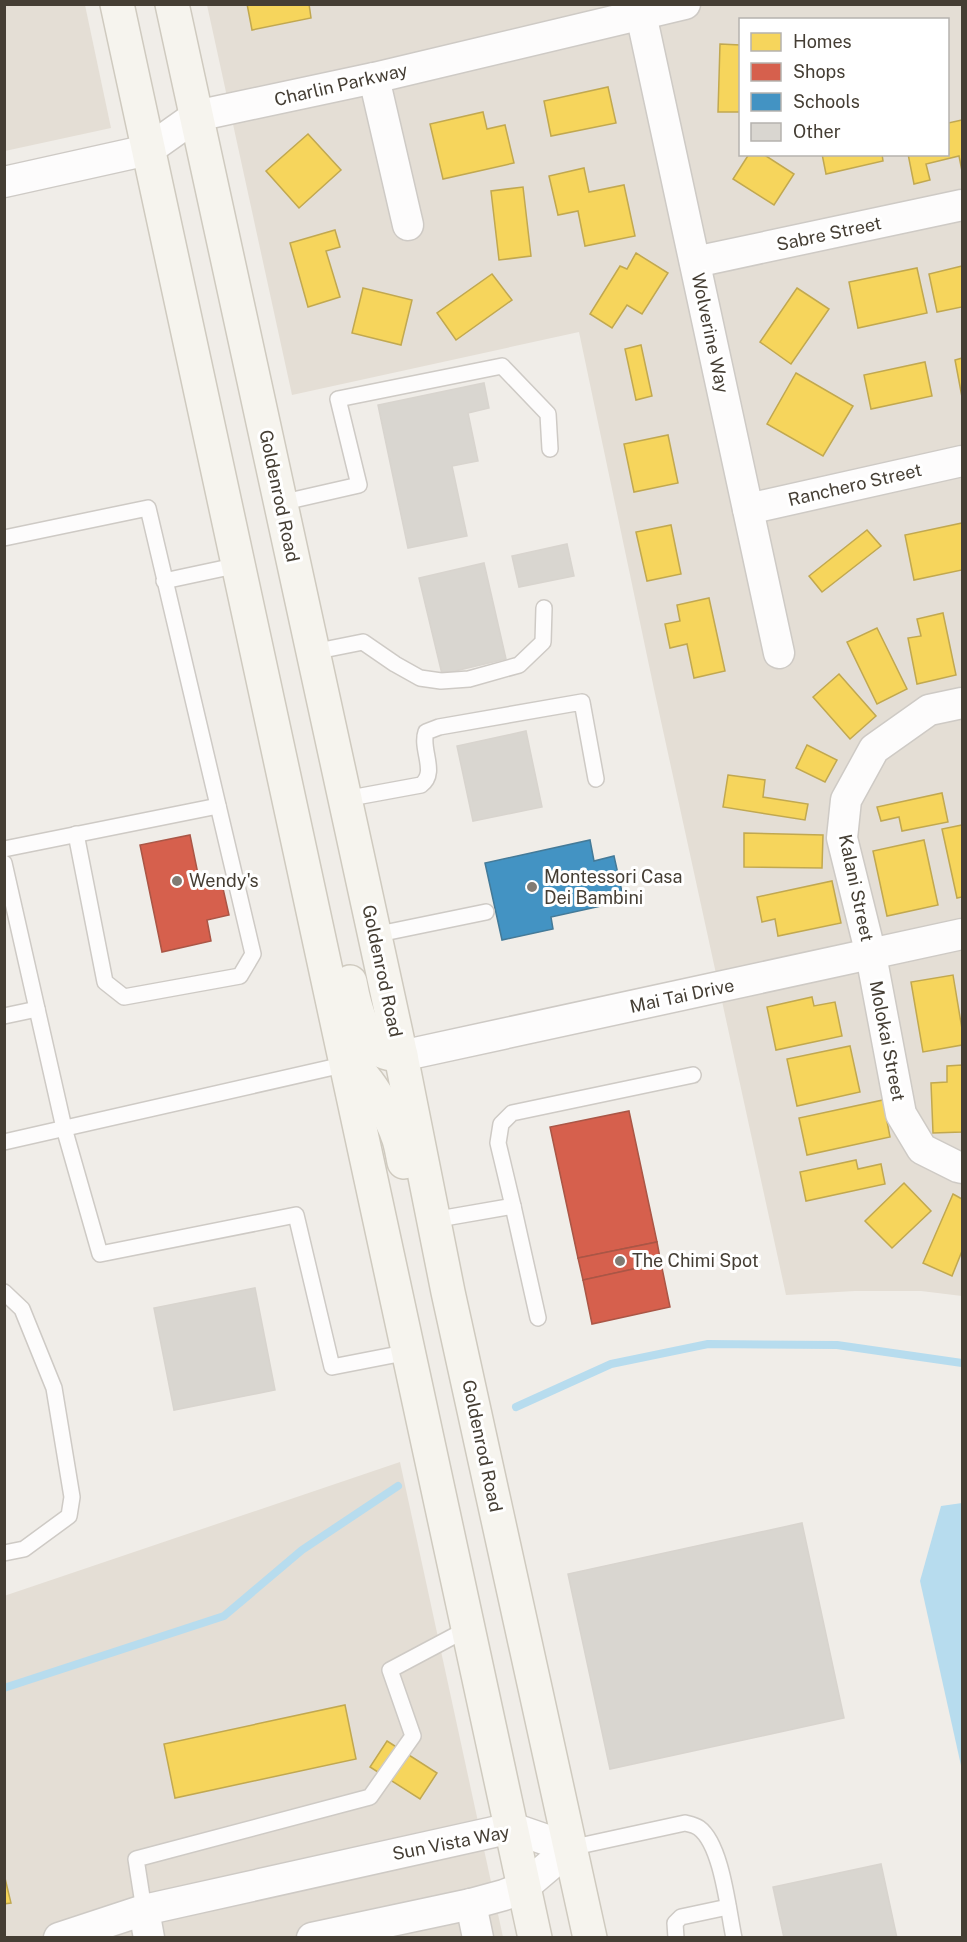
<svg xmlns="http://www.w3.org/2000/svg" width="967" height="1942" viewBox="0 0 967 1942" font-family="'Public Sans',sans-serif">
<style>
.residential{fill:#e4ded5;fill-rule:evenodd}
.water{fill:#b7dcee}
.homes{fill:#f6d55c;stroke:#c1a850;stroke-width:1.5}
.shops{fill:#d6604d;stroke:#aa5646;stroke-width:1.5}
.schools{fill:#4393c3;stroke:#447a98;stroke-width:1.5}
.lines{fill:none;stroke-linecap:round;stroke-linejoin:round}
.stream{stroke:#b7dcee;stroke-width:8}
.building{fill:#d9d6d0;stroke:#d8d4ce;stroke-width:1.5}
.lane-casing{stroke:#cecac5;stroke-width:18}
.street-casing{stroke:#cecac5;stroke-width:33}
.secondary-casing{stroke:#cfcabf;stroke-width:36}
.lane{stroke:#fdfcfc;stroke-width:15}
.street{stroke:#fdfcfc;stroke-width:30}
.secondary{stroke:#f6f4ee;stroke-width:33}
.poi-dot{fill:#817b73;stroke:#fff;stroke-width:2}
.labels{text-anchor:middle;stroke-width:6;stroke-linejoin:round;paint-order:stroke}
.street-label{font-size:18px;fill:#453e34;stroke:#fff}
.poi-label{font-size:18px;fill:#453e34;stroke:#fff;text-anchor:start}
</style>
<rect width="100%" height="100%" fill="#f0ede8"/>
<g class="residential">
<path d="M 4,5 L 85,5 L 111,128 L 5,151 Z"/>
<path d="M 207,5 L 962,5 L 962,1296 L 921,1291 L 855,1291 L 786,1295 L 654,689 L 579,332 L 292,395 ZM 740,20 L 948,20 L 948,154 L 740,154 Z"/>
<path d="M 400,1462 L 503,1937 L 5,1937 L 4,1596 Z"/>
</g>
<path class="water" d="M 962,1503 L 962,1770 L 920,1581 L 941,1506 Z"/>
<g class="homes">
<path d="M 247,4 L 309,4 L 311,18 L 252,30 Z"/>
<path d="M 720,44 L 740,45 L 740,112 L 718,112 Z"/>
<path d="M 608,87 L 616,123 L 551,136 L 544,101 Z"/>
<path d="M 483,112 L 487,129 L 505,125 L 514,163 L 443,179 L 430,124 Z"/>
<path d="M 962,120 L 962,171 L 959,156 L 926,164 L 930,180 L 914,184 L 908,154 L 948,154 L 948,123 Z"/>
<path d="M 308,134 L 341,170 L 299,208 L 266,171 Z"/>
<path d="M 749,154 L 763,154 L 794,174 L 774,205 L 733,179 Z"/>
<path d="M 822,154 L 882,154 L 883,161 L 826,174 Z"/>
<path d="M 584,168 L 589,192 L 624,185 L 635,236 L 585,246 L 578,211 L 558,215 L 549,176 Z"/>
<path d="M 523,187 L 531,256 L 499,260 L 491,191 Z"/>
<path d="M 335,230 L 340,247 L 326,251 L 340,297 L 308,307 L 290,243 Z"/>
<path d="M 636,253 L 668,273 L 642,314 L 627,305 L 612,328 L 590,314 L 620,266 L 627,269 Z"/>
<path d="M 962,266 L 962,307 L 937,312 L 929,274 Z"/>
<path d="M 917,268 L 927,313 L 858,328 L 849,282 Z"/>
<path d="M 492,274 L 512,300 L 456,340 L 437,313 Z"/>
<path d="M 363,288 L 412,300 L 401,345 L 352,333 Z"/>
<path d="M 797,288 L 829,309 L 791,364 L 760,342 Z"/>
<path d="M 641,345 L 652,396 L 636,400 L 625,349 Z"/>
<path d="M 962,358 L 962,397 L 955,360 Z"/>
<path d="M 925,362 L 932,396 L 871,409 L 864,375 Z"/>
<path d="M 796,373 L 853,406 L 823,456 L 767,424 Z"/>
<path d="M 668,435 L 678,483 L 634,492 L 624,444 Z"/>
<path d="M 962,523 L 962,570 L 914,580 L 905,535 Z"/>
<path d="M 671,525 L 681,574 L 647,581 L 636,532 Z"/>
<path d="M 867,530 L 881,546 L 822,592 L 809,576 Z"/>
<path d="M 709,598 L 725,671 L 694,678 L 687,644 L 670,648 L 665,624 L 680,621 L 677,605 Z"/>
<path d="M 943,613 L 956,675 L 917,684 L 908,638 L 921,636 L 917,619 Z"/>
<path d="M 877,628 L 907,689 L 877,704 L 847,642 Z"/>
<path d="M 839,674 L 876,716 L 850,739 L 813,697 Z"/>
<path d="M 807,745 L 837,760 L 825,782 L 796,768 Z"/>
<path d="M 728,775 L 765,780 L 763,797 L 808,804 L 805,820 L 723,807 Z"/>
<path d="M 942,793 L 948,822 L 902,831 L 899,817 L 881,821 L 877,807 Z"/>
<path d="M 962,825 L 962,897 L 957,898 L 942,829 Z"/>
<path d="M 744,833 L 823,835 L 822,868 L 744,867 Z"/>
<path d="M 924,840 L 938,905 L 887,916 L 873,851 Z"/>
<path d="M 832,881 L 841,923 L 778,936 L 775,919 L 762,922 L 757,897 Z"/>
<path d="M 953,975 L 962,1029 L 962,1045 L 923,1052 L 911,982 Z"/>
<path d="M 812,997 L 814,1006 L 835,1002 L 842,1036 L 776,1050 L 767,1007 Z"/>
<path d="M 850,1046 L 860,1092 L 797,1106 L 787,1059 Z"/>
<path d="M 962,1065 L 962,1132 L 933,1133 L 931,1083 L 947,1082 L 947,1066 Z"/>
<path d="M 883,1100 L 890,1137 L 807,1155 L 799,1118 Z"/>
<path d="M 856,1160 L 858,1169 L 881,1164 L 885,1184 L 806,1201 L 800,1172 Z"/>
<path d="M 904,1183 L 931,1211 L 892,1248 L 865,1221 Z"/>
<path d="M 953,1194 L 962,1199 L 962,1251 L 952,1276 L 923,1263 Z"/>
<path d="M 345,1705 L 356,1759 L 175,1798 L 164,1744 Z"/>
<path d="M 387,1741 L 437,1773 L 420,1799 L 370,1767 Z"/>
<path d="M 4,1874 L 11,1903 L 4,1904 Z"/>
</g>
<g class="shops">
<path d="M 190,835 L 199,879 L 220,875 L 229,915 L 207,920 L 211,941 L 162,952 L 140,845 Z"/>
<path d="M 629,1111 L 657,1242 L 578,1258 L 550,1127 Z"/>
<path d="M 657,1242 L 661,1263 L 583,1280 L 578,1258 Z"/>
<path d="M 661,1263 L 670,1307 L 592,1324 L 583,1280 Z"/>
</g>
<path class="schools" d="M 590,840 L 594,861 L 614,856 L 624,901 L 551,917 L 553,929 L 502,940 L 485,863 Z"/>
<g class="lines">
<g class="stream">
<path d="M 516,1407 L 611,1364 L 708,1344 L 837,1345 L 962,1363"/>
<path d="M 4,1688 L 224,1616 L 302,1550 L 398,1486"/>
</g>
</g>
<g class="building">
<path d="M 484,383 L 489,408 L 468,413 L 478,461 L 452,466 L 467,536 L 408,548 L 378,405 Z"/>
<path d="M 567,544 L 574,576 L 519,587 L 512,556 Z"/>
<path d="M 484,563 L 506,659 L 442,674 L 419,578 Z"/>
<path d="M 526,731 L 542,807 L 473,821 L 457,746 Z"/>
<path d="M 255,1288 L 275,1390 L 174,1410 L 154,1308 Z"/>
<path d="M 802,1523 L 844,1718 L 610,1769 L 568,1574 Z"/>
<path d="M 881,1864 L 897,1938 L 784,1938 L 773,1887 Z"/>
</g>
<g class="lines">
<g class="lane-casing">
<g id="lane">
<path d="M 280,503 L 359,485 L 338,399 L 502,366 L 548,414 L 550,449"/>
<path d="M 4,538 L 148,508 L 253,954 L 240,976 L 124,997 L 105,982 L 76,834"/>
<path d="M 164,581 L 239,565"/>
<path d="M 313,652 L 363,642 L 395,664 L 420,678 L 441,681 L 469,679 L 519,665 L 543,642 L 544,608"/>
<path d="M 345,799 L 421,785 C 438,773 420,749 426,732 L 439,727 L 582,702 L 596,779"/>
<path d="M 4,849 L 218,806"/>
<path d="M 4,863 L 64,1128 L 100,1254 L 296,1215 L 332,1367 L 409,1352"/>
<path d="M 374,935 L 486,912"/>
<path d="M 4,1016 L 37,1009"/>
<path d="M 4,1142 L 347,1064"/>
<path d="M 513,1206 L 498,1143 L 501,1124 L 512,1113 L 693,1075"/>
<path d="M 433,1220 L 513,1206 L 538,1318"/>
<path d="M 4,1292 L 22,1309 L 54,1388 L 72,1497 L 69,1516 L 24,1549 L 4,1553"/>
<path d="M 570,1848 L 685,1823 C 689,1824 695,1825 699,1828 C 722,1845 728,1910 734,1938"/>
<path d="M 144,1910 L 136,1859 L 370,1797 L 413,1736 L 390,1670 L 469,1628"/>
<path d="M 676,1938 L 675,1923 L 681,1917 L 728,1907"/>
</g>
</g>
<g class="street-casing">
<g id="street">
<path d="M 641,14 L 779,653"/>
<path d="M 374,78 L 408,225"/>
<path d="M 4,182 L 148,150 L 196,116 L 374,78 L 685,4"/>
<path d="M 695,262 L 962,205"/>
<path d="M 748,509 L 962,461"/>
<path d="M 962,703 L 929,710 L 874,749 L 846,800 L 842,838 L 871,955 L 901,1114 L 922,1149 L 958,1167 L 962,1168"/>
<path d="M 401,1056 L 962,934"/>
<path d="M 471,1904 L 478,1938"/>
<path d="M 144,1910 L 149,1938"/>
<path d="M 59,1938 L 144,1910 L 512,1828 L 570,1848"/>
<path d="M 312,1938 L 471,1904 L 504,1895 L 524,1887 L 570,1848"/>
</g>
</g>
<g class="secondary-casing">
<g id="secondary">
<path d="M 117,4 L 535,1938"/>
<path d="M 172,4 L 401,1056 L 448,1292 L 590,1938"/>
<path d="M 350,982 C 354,1004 362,1038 382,1051 C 387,1054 395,1054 401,1056"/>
<path d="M 350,1065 C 364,1070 392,1119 397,1134 C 401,1143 402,1153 404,1162"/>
</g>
</g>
<use href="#lane" class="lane"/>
<use href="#street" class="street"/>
<use href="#secondary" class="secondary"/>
</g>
<g class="poi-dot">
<circle cx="177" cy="881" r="6"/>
<circle cx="532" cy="887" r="6"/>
<circle cx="620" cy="1261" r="6"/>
</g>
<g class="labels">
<g class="street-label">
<text transform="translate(341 85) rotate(-13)" y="6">Charlin Parkway</text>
<text transform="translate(829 234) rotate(-12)" y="6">Sabre Street</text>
<text transform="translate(710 333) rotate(78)" y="6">Wolverine Way</text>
<text transform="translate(855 485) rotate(-13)" y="6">Ranchero Street</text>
<text transform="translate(279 496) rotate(78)" y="6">Goldenrod Road</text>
<text transform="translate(856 888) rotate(78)" y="6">Kalani Street</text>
<text transform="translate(382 971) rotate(78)" y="6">Goldenrod Road</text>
<text transform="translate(682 996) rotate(-12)" y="6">Mai Tai Drive</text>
<text transform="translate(887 1041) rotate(79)" y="6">Molokai Street</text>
<text transform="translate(482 1446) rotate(78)" y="6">Goldenrod Road</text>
<text transform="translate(451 1843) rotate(-11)" y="6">Sun Vista Way</text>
</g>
<g class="poi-label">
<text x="544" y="883">Montessori Casa<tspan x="544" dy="21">Dei Bambini</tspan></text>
<text x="189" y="887">Wendy's</text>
<text x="632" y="1267">The Chimi Spot</text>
</g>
</g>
<rect width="967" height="1942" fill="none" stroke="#453e34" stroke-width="12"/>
<rect x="739" y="18" width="210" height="138" fill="#ffffff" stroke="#b5b2ae" stroke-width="1.5"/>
<rect x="751" y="33" width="30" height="18" fill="#f6d55c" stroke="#b5b2ae" stroke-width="1.5"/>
<text x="793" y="48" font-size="18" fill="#453e34">Homes</text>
<rect x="751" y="63" width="30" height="18" fill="#d6604d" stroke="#b5b2ae" stroke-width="1.5"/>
<text x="793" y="78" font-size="18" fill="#453e34">Shops</text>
<rect x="751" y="93" width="30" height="18" fill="#4393c3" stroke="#b5b2ae" stroke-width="1.5"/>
<text x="793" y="108" font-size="18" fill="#453e34">Schools</text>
<rect x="751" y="123" width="30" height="18" fill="#d9d6d0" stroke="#b5b2ae" stroke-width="1.5"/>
<text x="793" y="138" font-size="18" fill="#453e34">Other</text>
</svg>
